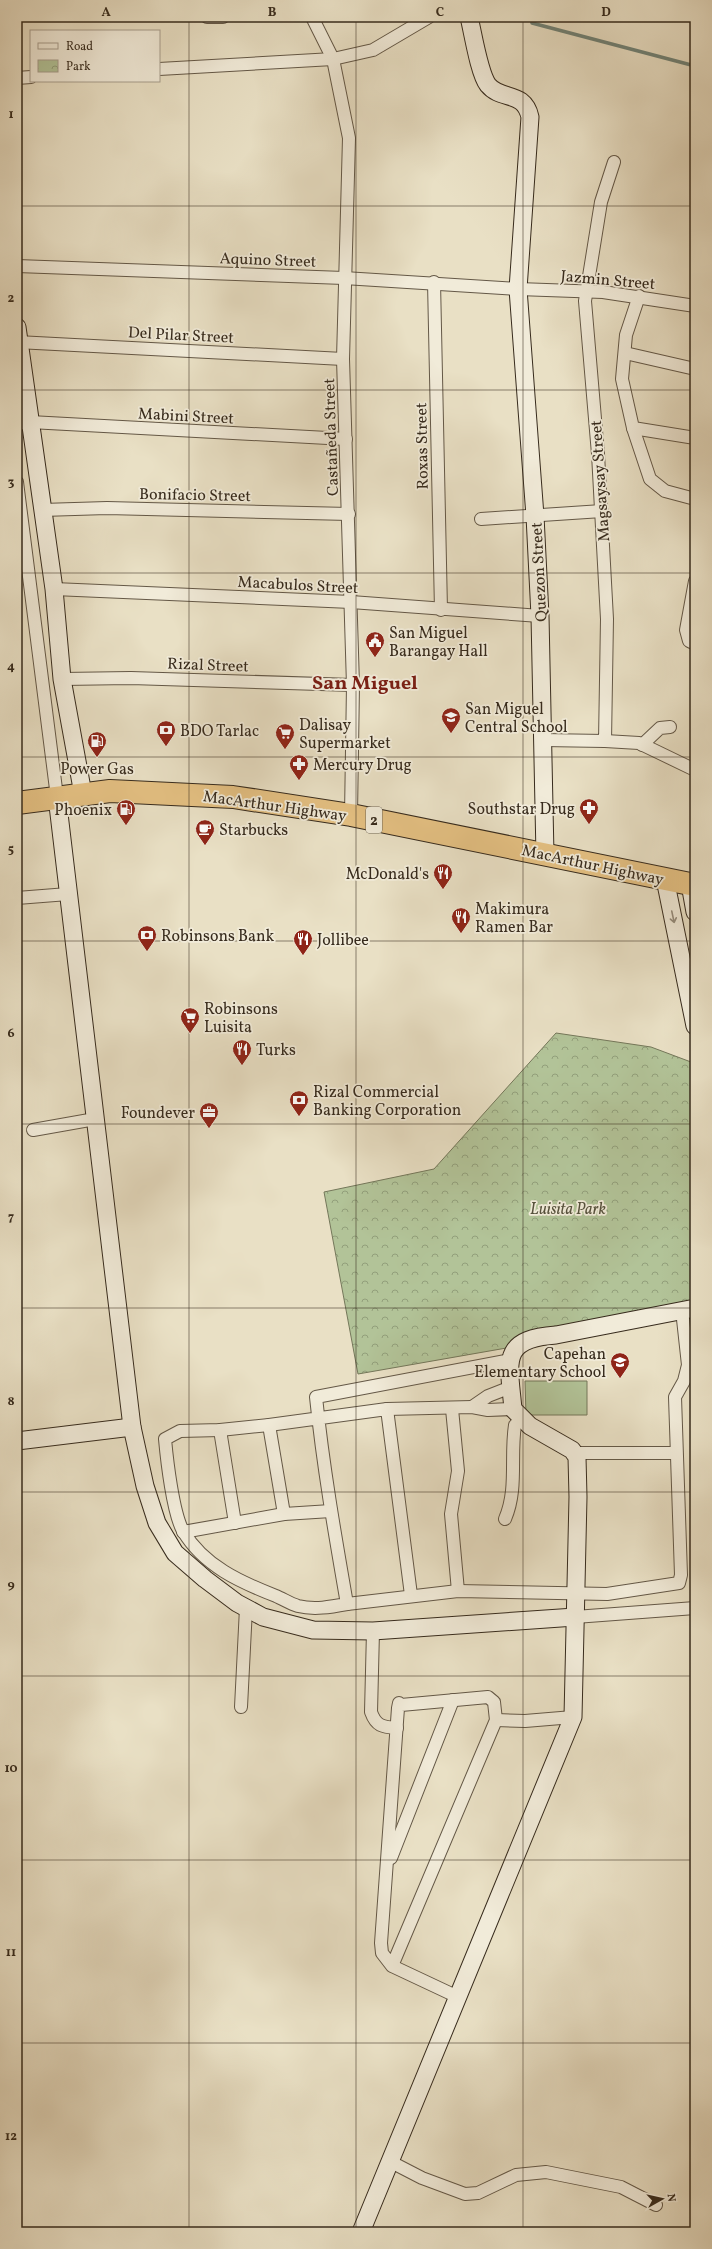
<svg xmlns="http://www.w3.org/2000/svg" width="712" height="2249" viewBox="0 0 712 2249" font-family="Vollkorn,serif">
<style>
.green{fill:#b2c398;stroke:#74775a}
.park{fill:url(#park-crowns);stroke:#74775a}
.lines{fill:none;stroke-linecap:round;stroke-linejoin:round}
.stream{stroke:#718378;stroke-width:3.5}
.street-casing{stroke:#645847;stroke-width:14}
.secondary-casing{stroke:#372b1d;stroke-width:19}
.highway-casing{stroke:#372b1d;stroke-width:24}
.street{stroke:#f1ebd9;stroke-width:12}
.secondary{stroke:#f1ebd9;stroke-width:17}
.highway{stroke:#e4c082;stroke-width:22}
.oneway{stroke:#948b7b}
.grid{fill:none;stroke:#372b1d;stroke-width:1;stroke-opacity:0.55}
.labels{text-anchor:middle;stroke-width:3.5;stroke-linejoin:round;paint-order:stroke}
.shield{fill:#f1ebd9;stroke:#6f6555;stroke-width:1}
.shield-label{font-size:15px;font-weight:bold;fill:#372b1d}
.street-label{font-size:16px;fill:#372b1d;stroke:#f1ebd9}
.poi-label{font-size:16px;fill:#372b1d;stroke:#f1ebd9;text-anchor:start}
.park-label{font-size:16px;font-style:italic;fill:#56513c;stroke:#f1ebd9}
.district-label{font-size:20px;font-weight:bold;fill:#7a1f14;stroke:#f1ebd9}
.neatline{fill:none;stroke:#372b1d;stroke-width:1.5}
.grid-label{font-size:13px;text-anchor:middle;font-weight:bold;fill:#372b1d}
</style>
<defs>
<pattern id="park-crowns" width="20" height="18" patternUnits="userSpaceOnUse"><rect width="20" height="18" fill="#b2c398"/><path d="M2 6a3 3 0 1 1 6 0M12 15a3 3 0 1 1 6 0" fill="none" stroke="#929f7b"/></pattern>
</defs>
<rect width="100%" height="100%" fill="#e9e0c5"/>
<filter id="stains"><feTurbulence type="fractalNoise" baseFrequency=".005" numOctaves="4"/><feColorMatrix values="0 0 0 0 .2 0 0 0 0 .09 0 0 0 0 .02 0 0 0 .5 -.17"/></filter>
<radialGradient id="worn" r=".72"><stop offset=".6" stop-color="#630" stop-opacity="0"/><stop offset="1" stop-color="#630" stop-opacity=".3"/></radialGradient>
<path class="green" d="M 525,1381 L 587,1381 L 587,1415 L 526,1415 Z"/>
<path class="park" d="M 556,1033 L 651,1047 L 691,1062 L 695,1084 L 695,1315 L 358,1374 L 324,1192 L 434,1169 Z"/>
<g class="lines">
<path class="stream" d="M 531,17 L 532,23 L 695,66"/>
<g class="street-casing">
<g id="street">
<path d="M 207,17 L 223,17"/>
<path d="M 312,17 L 333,59 L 349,138 L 343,359 L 353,685 L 351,815"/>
<path d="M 159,69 L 333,59 L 373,50 L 429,17"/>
<path d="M 17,78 L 31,77"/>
<path d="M 17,266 L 344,278 L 518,289 L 603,292 L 695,306"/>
<path d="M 434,282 L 441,610"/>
<path d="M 639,296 L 626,335 L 622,379 L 633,428 L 695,438"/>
<path d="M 17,342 L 343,359"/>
<path d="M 625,353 L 695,369"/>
<path d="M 17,424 L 30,422 L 346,439"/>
<path d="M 633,428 L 650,479 L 665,491 L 695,499"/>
<path d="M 17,482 L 57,797"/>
<path d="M 42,510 L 107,508 L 349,514"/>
<path d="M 481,519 L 602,511"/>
<path d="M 695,581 L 686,630 L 689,641 L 695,644"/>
<path d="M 54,589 L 351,602 L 540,616"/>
<path d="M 62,679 L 131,678 L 353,685"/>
<path d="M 543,740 L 605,741 L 607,619 L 598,454 L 585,301 L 601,202 L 614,162"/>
<path d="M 605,741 L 639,743 L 695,770"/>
<path d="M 642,745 L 660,728 L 670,727"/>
<path d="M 17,898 L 68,894"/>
<path d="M 33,1130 L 95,1119"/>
<path d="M 472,1407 L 488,1396 L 511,1387"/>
<path d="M 387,1409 L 472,1407 L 488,1410 L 513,1409"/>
<path d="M 452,1409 L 458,1471 L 451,1514 L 458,1591"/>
<path d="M 269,1425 L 284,1514"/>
<path d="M 220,1430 L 235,1523"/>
<path d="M 575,1453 L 676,1453"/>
<path d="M 505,1519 C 518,1489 510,1457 515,1425 L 522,1419"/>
<path d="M 183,1532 L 284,1514 L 331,1511"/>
<path d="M 411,1595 L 387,1409 L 269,1425 L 220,1430 L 180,1431 L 165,1439 C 167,1461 173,1513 183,1531 C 204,1566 240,1582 276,1596 C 283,1599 291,1604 298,1606 C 314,1610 331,1607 347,1604 C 335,1535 323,1466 316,1397 L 511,1360"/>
<path d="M 347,1604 L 458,1591 L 607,1594 L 679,1583 L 681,1575 L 675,1397 L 684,1381 L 688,1365 L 682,1310"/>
<path d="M 575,1617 L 695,1608"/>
<path d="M 373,1631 L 371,1712 C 376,1726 382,1727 397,1728"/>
<path d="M 241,1707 L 246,1608"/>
<path d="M 496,1720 L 525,1721 L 573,1717"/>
<path d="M 391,1858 L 453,1700"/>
<path d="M 392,1966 L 496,1720 L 494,1702 L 488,1697 L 401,1705 L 399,1703 L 398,1708 L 381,1943 L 382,1953 L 392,1966 L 458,1997"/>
<path d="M 391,2162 L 422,2178 L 465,2194 L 478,2193 L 516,2175 L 546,2172 L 621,2187 L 656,2205"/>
</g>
</g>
<g class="secondary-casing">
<g id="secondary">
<path d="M 469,17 C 473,33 479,73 488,85 C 501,101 524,90 530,117 L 518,289 L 535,516 L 540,616 L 545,855"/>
<path d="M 17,327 L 54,589 L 62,679 L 83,794"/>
<path d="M 57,797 L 132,1427 L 145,1486 L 157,1523 L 175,1553 L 205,1579 L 237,1603 L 263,1617 L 313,1630 L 373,1631 L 575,1617"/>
<path d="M 665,879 L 695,1026"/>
<path d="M 690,884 L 695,912"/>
<path d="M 17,1441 L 132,1427"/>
<path d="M 361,2232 L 573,1717 L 578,1497 L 577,1457 L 572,1450 L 530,1426 L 513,1409 C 509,1363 499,1339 556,1335 L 695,1308"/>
</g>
</g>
<g class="highway-casing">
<path id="highway" d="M 17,803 L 110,791 L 233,797 L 351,815 L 695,885"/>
</g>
<use href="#street" class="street"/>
<use href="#secondary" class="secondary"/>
<use href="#highway" class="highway"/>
</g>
<defs><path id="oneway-shaft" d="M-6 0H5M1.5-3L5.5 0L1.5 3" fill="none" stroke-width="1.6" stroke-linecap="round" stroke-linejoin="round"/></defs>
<use class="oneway" href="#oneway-shaft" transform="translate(673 917) rotate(78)"/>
<path class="grid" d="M 189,17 L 189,2232M 356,17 L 356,2232M 523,17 L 523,2232M 17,206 L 695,206M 17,390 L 695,390M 17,573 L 695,573M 17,757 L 695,757M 17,941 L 695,941M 17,1124 L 695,1124M 17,1308 L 695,1308M 17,1492 L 695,1492M 17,1676 L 695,1676M 17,1860 L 695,1860M 17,2043 L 695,2043"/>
<defs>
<g id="civic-pin" transform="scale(1)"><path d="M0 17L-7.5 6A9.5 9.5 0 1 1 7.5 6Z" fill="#8f2418" stroke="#f1ebd9"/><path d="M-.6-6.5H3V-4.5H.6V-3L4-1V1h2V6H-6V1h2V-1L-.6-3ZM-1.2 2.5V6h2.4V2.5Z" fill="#fff"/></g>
<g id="school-pin" transform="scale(1)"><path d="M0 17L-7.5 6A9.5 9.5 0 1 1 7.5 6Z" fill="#8f2418" stroke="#f1ebd9"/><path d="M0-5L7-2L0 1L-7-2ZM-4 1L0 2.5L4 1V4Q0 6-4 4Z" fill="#fff"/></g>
<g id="bank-pin" transform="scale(1)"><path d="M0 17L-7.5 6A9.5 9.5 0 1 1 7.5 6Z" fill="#8f2418" stroke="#f1ebd9"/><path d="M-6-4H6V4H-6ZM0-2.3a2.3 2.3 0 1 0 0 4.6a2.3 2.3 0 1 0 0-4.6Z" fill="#fff"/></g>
<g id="supermarket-pin" transform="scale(1)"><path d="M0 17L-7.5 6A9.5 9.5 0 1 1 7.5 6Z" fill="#8f2418" stroke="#f1ebd9"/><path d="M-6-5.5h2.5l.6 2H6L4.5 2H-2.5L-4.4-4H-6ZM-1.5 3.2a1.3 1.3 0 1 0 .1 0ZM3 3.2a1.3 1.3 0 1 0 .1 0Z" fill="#fff"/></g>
<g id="fuel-pin" transform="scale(1)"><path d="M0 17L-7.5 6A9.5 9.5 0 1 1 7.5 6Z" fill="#8f2418" stroke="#f1ebd9"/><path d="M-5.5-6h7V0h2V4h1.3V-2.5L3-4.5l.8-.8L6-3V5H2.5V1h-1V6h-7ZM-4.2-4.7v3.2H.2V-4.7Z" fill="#fff"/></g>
<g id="pharmacy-pin" transform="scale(1)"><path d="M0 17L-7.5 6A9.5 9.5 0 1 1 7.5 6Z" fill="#8f2418" stroke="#f1ebd9"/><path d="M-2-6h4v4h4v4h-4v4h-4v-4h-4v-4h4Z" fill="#fff"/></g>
<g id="cafe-pin" transform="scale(1)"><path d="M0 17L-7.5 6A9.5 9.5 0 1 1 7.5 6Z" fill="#8f2418" stroke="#f1ebd9"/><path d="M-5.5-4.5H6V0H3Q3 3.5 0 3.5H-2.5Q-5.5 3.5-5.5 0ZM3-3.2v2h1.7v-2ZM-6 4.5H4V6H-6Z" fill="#fff"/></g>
<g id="restaurant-pin" transform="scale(1)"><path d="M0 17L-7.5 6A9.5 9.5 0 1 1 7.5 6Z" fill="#8f2418" stroke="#f1ebd9"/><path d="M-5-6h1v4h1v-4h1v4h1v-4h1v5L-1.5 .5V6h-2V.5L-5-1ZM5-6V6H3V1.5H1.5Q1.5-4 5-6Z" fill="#fff"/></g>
<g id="office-pin" transform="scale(1)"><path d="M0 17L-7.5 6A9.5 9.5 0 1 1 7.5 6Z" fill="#8f2418" stroke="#f1ebd9"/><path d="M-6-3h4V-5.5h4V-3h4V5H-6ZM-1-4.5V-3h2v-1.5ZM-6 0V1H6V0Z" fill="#fff"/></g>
</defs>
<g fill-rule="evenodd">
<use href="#civic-pin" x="375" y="641"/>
<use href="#school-pin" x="451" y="717"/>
<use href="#bank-pin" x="166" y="730"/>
<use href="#supermarket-pin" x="285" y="733"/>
<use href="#fuel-pin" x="97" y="741"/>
<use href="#pharmacy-pin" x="299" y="764"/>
<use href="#pharmacy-pin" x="589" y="808"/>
<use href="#fuel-pin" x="126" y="809"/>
<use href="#cafe-pin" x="205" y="829"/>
<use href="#restaurant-pin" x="443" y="873"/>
<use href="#restaurant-pin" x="461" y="917"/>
<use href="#bank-pin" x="147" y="935"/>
<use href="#restaurant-pin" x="303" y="939"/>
<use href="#supermarket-pin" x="190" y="1017"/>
<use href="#restaurant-pin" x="242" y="1049"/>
<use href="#bank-pin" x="299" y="1100"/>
<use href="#office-pin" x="209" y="1112"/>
<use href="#school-pin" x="620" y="1362"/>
</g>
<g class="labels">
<rect class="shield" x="366" y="807" width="16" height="26" rx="3"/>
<g class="shield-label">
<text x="374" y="825">2</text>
</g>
<g class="street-label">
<text transform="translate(268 259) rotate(2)" y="6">Aquino Street</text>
<text transform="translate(608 279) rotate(5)" y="6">Jazmin Street</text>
<text transform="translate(181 334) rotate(3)" y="6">Del Pilar Street</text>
<text transform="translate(186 415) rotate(3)" y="6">Mabini Street</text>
<text transform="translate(330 437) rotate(-92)" y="6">Castañeda Street</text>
<text transform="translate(421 446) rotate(-91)" y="6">Roxas Street</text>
<text transform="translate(599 481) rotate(-94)" y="6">Magsaysay Street</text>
<text transform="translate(195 494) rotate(1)" y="6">Bonifacio Street</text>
<text transform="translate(538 572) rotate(-93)" y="6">Quezon Street</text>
<text transform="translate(298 584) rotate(3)" y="6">Macabulos Street</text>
<text transform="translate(208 664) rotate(2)" y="6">Rizal Street</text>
<text transform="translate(275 805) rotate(8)" y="6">MacArthur Highway</text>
<text transform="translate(593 864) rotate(12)" y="6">MacArthur Highway</text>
</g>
<g class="poi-label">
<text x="389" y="638">San Miguel<tspan x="389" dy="18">Barangay Hall</tspan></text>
<text x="465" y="714">San Miguel<tspan x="465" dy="18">Central School</tspan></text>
<text x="299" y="730">Dalisay<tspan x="299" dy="18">Supermarket</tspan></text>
<text x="180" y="736">BDO Tarlac</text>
<text x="313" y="770">Mercury Drug</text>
<text x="97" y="774" text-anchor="middle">Power Gas</text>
<text x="575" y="814" text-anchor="end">Southstar Drug</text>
<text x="112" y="815" text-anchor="end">Phoenix</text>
<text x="219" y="835">Starbucks</text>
<text x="429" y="879" text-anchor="end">McDonald's</text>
<text x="475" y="914">Makimura<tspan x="475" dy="18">Ramen Bar</tspan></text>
<text x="161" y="941">Robinsons Bank</text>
<text x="317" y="945">Jollibee</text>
<text x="204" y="1014">Robinsons<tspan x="204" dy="18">Luisita</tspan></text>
<text x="256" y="1055">Turks</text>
<text x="313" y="1097">Rizal Commercial<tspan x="313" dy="18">Banking Corporation</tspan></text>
<text x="195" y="1118" text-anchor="end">Foundever</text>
<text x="606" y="1359" text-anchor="end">Capehan<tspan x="606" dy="18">Elementary School</tspan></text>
</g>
<g class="park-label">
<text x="568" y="1214">Luisita Park</text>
</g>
<g class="district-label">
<text x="365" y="689">San Miguel</text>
</g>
</g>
<rect width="712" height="2249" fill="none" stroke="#e9e0c5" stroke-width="44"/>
<rect x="30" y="30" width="130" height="52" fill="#f1ebd9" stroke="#a79e8e"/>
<rect x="38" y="43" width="20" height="6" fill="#f1ebd9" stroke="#a79e8e"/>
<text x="66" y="50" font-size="12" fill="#372b1d">Road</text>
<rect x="38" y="60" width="20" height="12" fill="url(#park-crowns)" stroke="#a79e8e"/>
<text x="66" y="70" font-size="12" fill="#372b1d">Park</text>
<g transform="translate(662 2199) rotate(82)" stroke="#f1ebd9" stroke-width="3" paint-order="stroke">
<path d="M0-3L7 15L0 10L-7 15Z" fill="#372b1d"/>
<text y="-6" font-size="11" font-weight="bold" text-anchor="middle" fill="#372b1d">N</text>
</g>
<rect x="22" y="22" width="668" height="2205" class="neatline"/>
<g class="grid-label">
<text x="106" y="16">A</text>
<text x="272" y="16">B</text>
<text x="440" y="16">C</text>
<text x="606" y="16">D</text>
<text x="11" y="118">1</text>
<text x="11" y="302">2</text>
<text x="11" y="486">3</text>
<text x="11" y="670">4</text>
<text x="11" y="853">5</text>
<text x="11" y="1037">6</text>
<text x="11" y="1221">7</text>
<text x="11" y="1405">8</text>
<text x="11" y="1588">9</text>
<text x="11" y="1772">10</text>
<text x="11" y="1956">11</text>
<text x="11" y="2140">12</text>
</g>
<rect width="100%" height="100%" filter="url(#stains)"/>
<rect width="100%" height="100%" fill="url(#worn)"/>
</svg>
